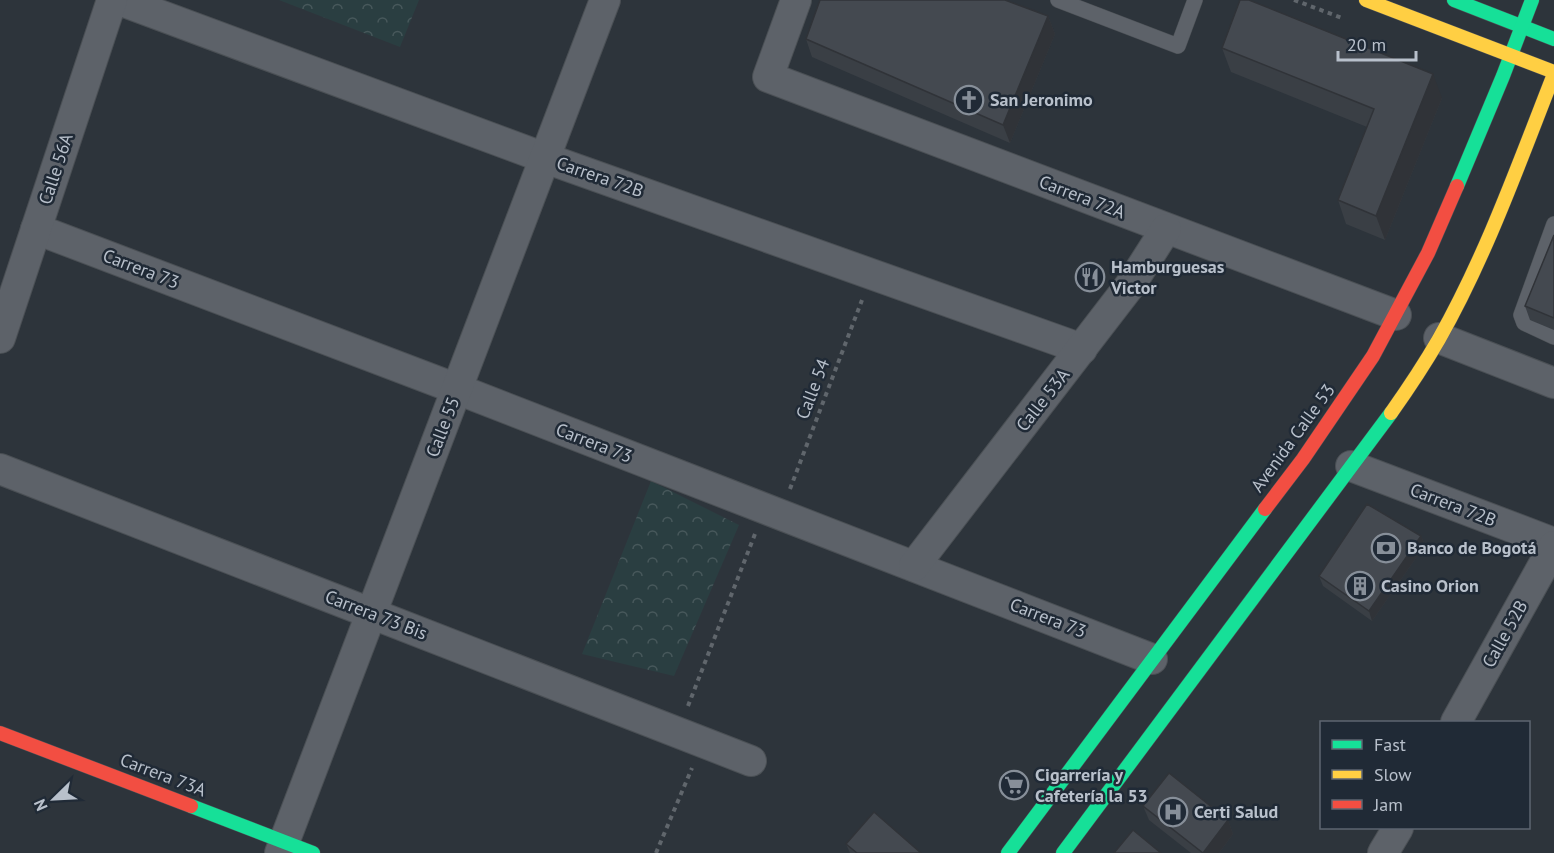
<svg xmlns="http://www.w3.org/2000/svg" width="1554" height="853" viewBox="0 0 1554 853" font-family="'PT Sans',sans-serif">
<style>
.park{fill:url(#park-crowns)}
.lines{fill:none;stroke-linecap:round;stroke-linejoin:round}
.lane-casing{stroke:#4b5055;stroke-width:16}
.street-casing{stroke:#4b5055;stroke-width:32}
.fast-casing{stroke:#4b5055;stroke-width:15}
.slow-casing{stroke:#4b5055;stroke-width:15}
.jam-casing{stroke:#4b5055;stroke-width:15}
.path{stroke:#60666c;stroke-width:4;stroke-dasharray:4.5 4.5;stroke-linecap:butt}
.lane{stroke:#5d6269;stroke-width:15}
.street{stroke:#5d6269;stroke-width:30}
.fast{stroke:#16e098;stroke-width:14}
.slow{stroke:#ffcf43;stroke-width:14}
.jam{stroke:#f24e42;stroke-width:14}
.wall{fill:#3a3f45}
.shaded-wall{fill:#303338}
.building{fill:#444950;stroke:#303338;stroke-width:1.5}
.labels{text-anchor:middle;stroke-width:5;stroke-linejoin:round;paint-order:stroke}
.poi-label{font-size:18px;font-weight:bold;fill:#b8c0cb;stroke:#202a36;text-anchor:start}
.street-label{font-size:18px;fill:#b8c0cb;stroke:#202a36}
</style>
<defs>
<pattern id="park-crowns" width="20" height="18" patternUnits="userSpaceOnUse" patternTransform="scale(1.5)"><rect width="20" height="18" fill="#2a3e41"/><path d="M2 6a3 3 0 1 1 6 0M12 15a3 3 0 1 1 6 0" fill="none" stroke="#47585b"/></pattern>
</defs>
<rect width="100%" height="100%" fill="#2d343b"/>
<g class="park">
<path d="M 279,0 L 419,0 L 400,47 Z"/>
<path d="M 651,481 L 739,525 L 674,676 L 582,654 Z"/>
</g>
<g class="lines">
<g class="lane-casing">
<g id="lane">
<path d="M 1058,0 L 1178,46 L 1195,0"/>
<path d="M 1554,224 L 1521,315 L 1524,323 L 1554,337"/>
</g>
</g>
<g class="street-casing">
<g id="street">
<path d="M 119,0 L 545,158 L 1082,349"/>
<path d="M 796,0 L 768,77 L 1396,315"/>
<path d="M 36,229 L 457,389 L 1152,659"/>
<path d="M 0,338 L 112,0"/>
<path d="M 1439,338 L 1554,383"/>
<path d="M 1351,466 L 1554,543"/>
<path d="M 0,469 L 751,761"/>
<path d="M 914,566 L 1131,284 L 1166,229"/>
<path d="M 1456,722 L 1554,546"/>
<path d="M 280,853 L 605,0"/>
<path d="M 1383,853 L 1398,828"/>
</g>
</g>
<g class="fast-casing">
<g id="fast">
<path d="M 1454,0 L 1554,39"/>
<path d="M 1457,186 L 1503,76 L 1532,0"/>
<path d="M 191,806 L 313,853"/>
<path d="M 1008,853 L 1265,509"/>
<path d="M 1063,853 L 1391,413"/>
</g>
</g>
<g class="slow-casing">
<g id="slow">
<path d="M 1366,0 L 1554,72"/>
<path d="M 1391,413 C 1408,389 1424,365 1439,339 C 1486,256 1519,163 1554,74"/>
</g>
</g>
<g class="jam-casing">
<g id="jam">
<path d="M 1265,509 L 1303,459 L 1373,356 L 1428,253 L 1457,186"/>
<path d="M 0,733 L 191,806"/>
</g>
</g>
<g class="path">
<path d="M 1294,0 L 1342,18"/>
<path d="M 790,489 L 862,300"/>
<path d="M 688,706 L 755,534"/>
<path d="M 656,853 L 692,768"/>
</g>
<use href="#lane" class="lane"/>
<use href="#street" class="street"/>
<use href="#fast" class="fast"/>
<use href="#slow" class="slow"/>
<use href="#jam" class="jam"/>
</g>
<g class="wall">
<path d="M 1048,16 L 1055,34 L 1010,143 L 812,57 L 806,39 Z"/>
<path d="M 1222,48 L 1442,98 L 1385,240 L 1346,224 L 1338,200 L 1367,127 L 1231,72 Z"/>
<path d="M 1554,235 L 1554,330 L 1530,320 L 1525,306 Z"/>
<path d="M 1421,536 L 1425,545 L 1372,621 L 1323,586 L 1319,576 Z"/>
<path d="M 1143,806 L 1228,820 L 1233,834 L 1219,853 L 1191,853 L 1149,820 Z"/>
<path d="M 846,844 L 921,853 L 850,853 Z"/>
</g>
<g class="shaded-wall">
<path d="M 1048,16 L 1055,34 L 1010,143 L 1003,125 Z"/>
<path d="M 1433,74 L 1442,98 L 1385,240 L 1376,216 Z"/>
<path d="M 1421,536 L 1425,545 L 1372,621 L 1369,611 Z"/>
<path d="M 1228,820 L 1233,834 L 1219,853 L 1203,853 Z"/>
</g>
<g class="building">
<path d="M 820,0 L 1005,0 L 1048,16 L 1003,125 L 806,39 Z"/>
<path d="M 1240,0 L 1249,0 L 1433,74 L 1376,216 L 1338,200 L 1374,109 L 1222,48 Z"/>
<path d="M 1554,235 L 1554,318 L 1525,306 Z"/>
<path d="M 1367,504 L 1421,536 L 1369,611 L 1319,576 Z"/>
<path d="M 1169,773 L 1228,820 L 1203,853 L 1143,806 Z"/>
<path d="M 874,812 L 921,853 L 857,853 L 846,844 Z"/>
<path d="M 1133,830 L 1161,853 L 1114,853 Z"/>
</g>
<defs>
<g id="church-ring" transform="scale(1.5)"><circle r="9.5" fill="#202a36" stroke="#878f99" stroke-width="1.5"/><path d="M-1.2-6h2.4v3.5h3.3v2.4h-3.3V6h-2.4V-.1h-3.3v-2.4h3.3Z" fill="#878f99"/></g>
<g id="restaurant-ring" transform="scale(1.5)"><circle r="9.5" fill="#202a36" stroke="#878f99" stroke-width="1.5"/><path d="M-5-6h1v4h1v-4h1v4h1v-4h1v5L-1.5 .5V6h-2V.5L-5-1ZM5-6V6H3V1.5H1.5Q1.5-4 5-6Z" fill="#878f99"/></g>
<g id="bank-ring" transform="scale(1.5)"><circle r="9.5" fill="#202a36" stroke="#878f99" stroke-width="1.5"/><path d="M-6-4H6V4H-6ZM0-2.3a2.3 2.3 0 1 0 0 4.6a2.3 2.3 0 1 0 0-4.6Z" fill="#878f99"/></g>
<g id="building-ring" transform="scale(1.5)"><circle r="9.5" fill="#202a36" stroke="#878f99" stroke-width="1.5"/><path d="M-4-6H4V6H1V3H-1V6H-4ZM-2.5-4.3h1.7v1.8h-1.7ZM.8-4.3h1.7v1.8H.8ZM-2.5-1h1.7V.8h-1.7ZM.8-1h1.7V.8H.8Z" fill="#878f99"/></g>
<g id="supermarket-ring" transform="scale(1.5)"><circle r="9.5" fill="#202a36" stroke="#878f99" stroke-width="1.5"/><path d="M-6-5.5h2.5l.6 2H6L4.5 2H-2.5L-4.4-4H-6ZM-1.5 3.2a1.3 1.3 0 1 0 .1 0ZM3 3.2a1.3 1.3 0 1 0 .1 0Z" fill="#878f99"/></g>
<g id="hospital-ring" transform="scale(1.5)"><circle r="9.5" fill="#202a36" stroke="#878f99" stroke-width="1.5"/><path d="M-5-5h3v3.5h4V-5h3V5h-3V1.5h-4V5h-3Z" fill="#878f99"/></g>
</defs>
<g fill-rule="evenodd">
<use href="#church-ring" x="969" y="100"/>
<use href="#restaurant-ring" x="1090" y="277"/>
<use href="#bank-ring" x="1386" y="548"/>
<use href="#building-ring" x="1360" y="586"/>
<use href="#supermarket-ring" x="1014" y="785"/>
<use href="#hospital-ring" x="1173" y="812"/>
</g>
<g class="labels">
<g class="poi-label">
<text x="990" y="106">San Jeronimo</text>
<text x="1111" y="273">Hamburguesas<tspan x="1111" dy="21">Victor</tspan></text>
<text x="1407" y="554">Banco de Bogotá</text>
<text x="1381" y="592">Casino Orion</text>
<text x="1035" y="781">Cigarrería y<tspan x="1035" dy="21">Cafetería la 53</tspan></text>
<text x="1194" y="818">Certi Salud</text>
</g>
<g class="street-label">
<text transform="translate(56 169) rotate(-72)" y="6">Calle 56A</text>
<text transform="translate(600 177) rotate(19)" y="6">Carrera 72B</text>
<text transform="translate(1082 197) rotate(21)" y="6">Carrera 72A</text>
<text transform="translate(141 269) rotate(21)" y="6">Carrera 73</text>
<text transform="translate(813 389) rotate(-69)" y="6">Calle 54</text>
<text transform="translate(1043 400) rotate(-52)" y="6">Calle 53A</text>
<text transform="translate(443 427) rotate(-69)" y="6">Calle 55</text>
<text transform="translate(1293 438) rotate(-54)" y="6">Avenida Calle 53</text>
<text transform="translate(594 443) rotate(21)" y="6">Carrera 73</text>
<text transform="translate(1453 505) rotate(21)" y="6">Carrera 72B</text>
<text transform="translate(376 615) rotate(21)" y="6">Carrera 73 Bis</text>
<text transform="translate(1048 618) rotate(21)" y="6">Carrera 73</text>
<text transform="translate(1505 634) rotate(-61)" y="6">Calle 52B</text>
<text transform="translate(163 775) rotate(21)" y="6">Carrera 73A</text>
</g>
</g>
<rect x="1320" y="721" width="210" height="108" fill="#202a36" stroke="#5d6672" stroke-width="1.5"/>
<rect x="1332" y="740" width="30" height="9" fill="#16e098" stroke="#5d6672" stroke-width="1.5"/>
<text x="1374" y="751" font-size="18" fill="#b8c0cb">Fast</text>
<rect x="1332" y="770" width="30" height="9" fill="#ffcf43" stroke="#5d6672" stroke-width="1.5"/>
<text x="1374" y="781" font-size="18" fill="#b8c0cb">Slow</text>
<rect x="1332" y="800" width="30" height="9" fill="#f24e42" stroke="#5d6672" stroke-width="1.5"/>
<text x="1374" y="811" font-size="18" fill="#b8c0cb">Jam</text>
<g transform="translate(54 799) rotate(246)" stroke="#202a36" stroke-width="4.5" paint-order="stroke">
<path d="M0-4.5L10 22L0 15L-10 22Z" fill="#b8c0cb"/>
<text y="-9" font-size="16" font-weight="bold" text-anchor="middle" fill="#b8c0cb">N</text>
</g>
<path d="M1338 51v9h78v-9" fill="none" stroke="#b8c0cb" stroke-width="3"/>
<text x="1347" y="51" font-size="18" fill="#b8c0cb" stroke="#202a36" stroke-width="4.5" paint-order="stroke">20 m</text>
</svg>
